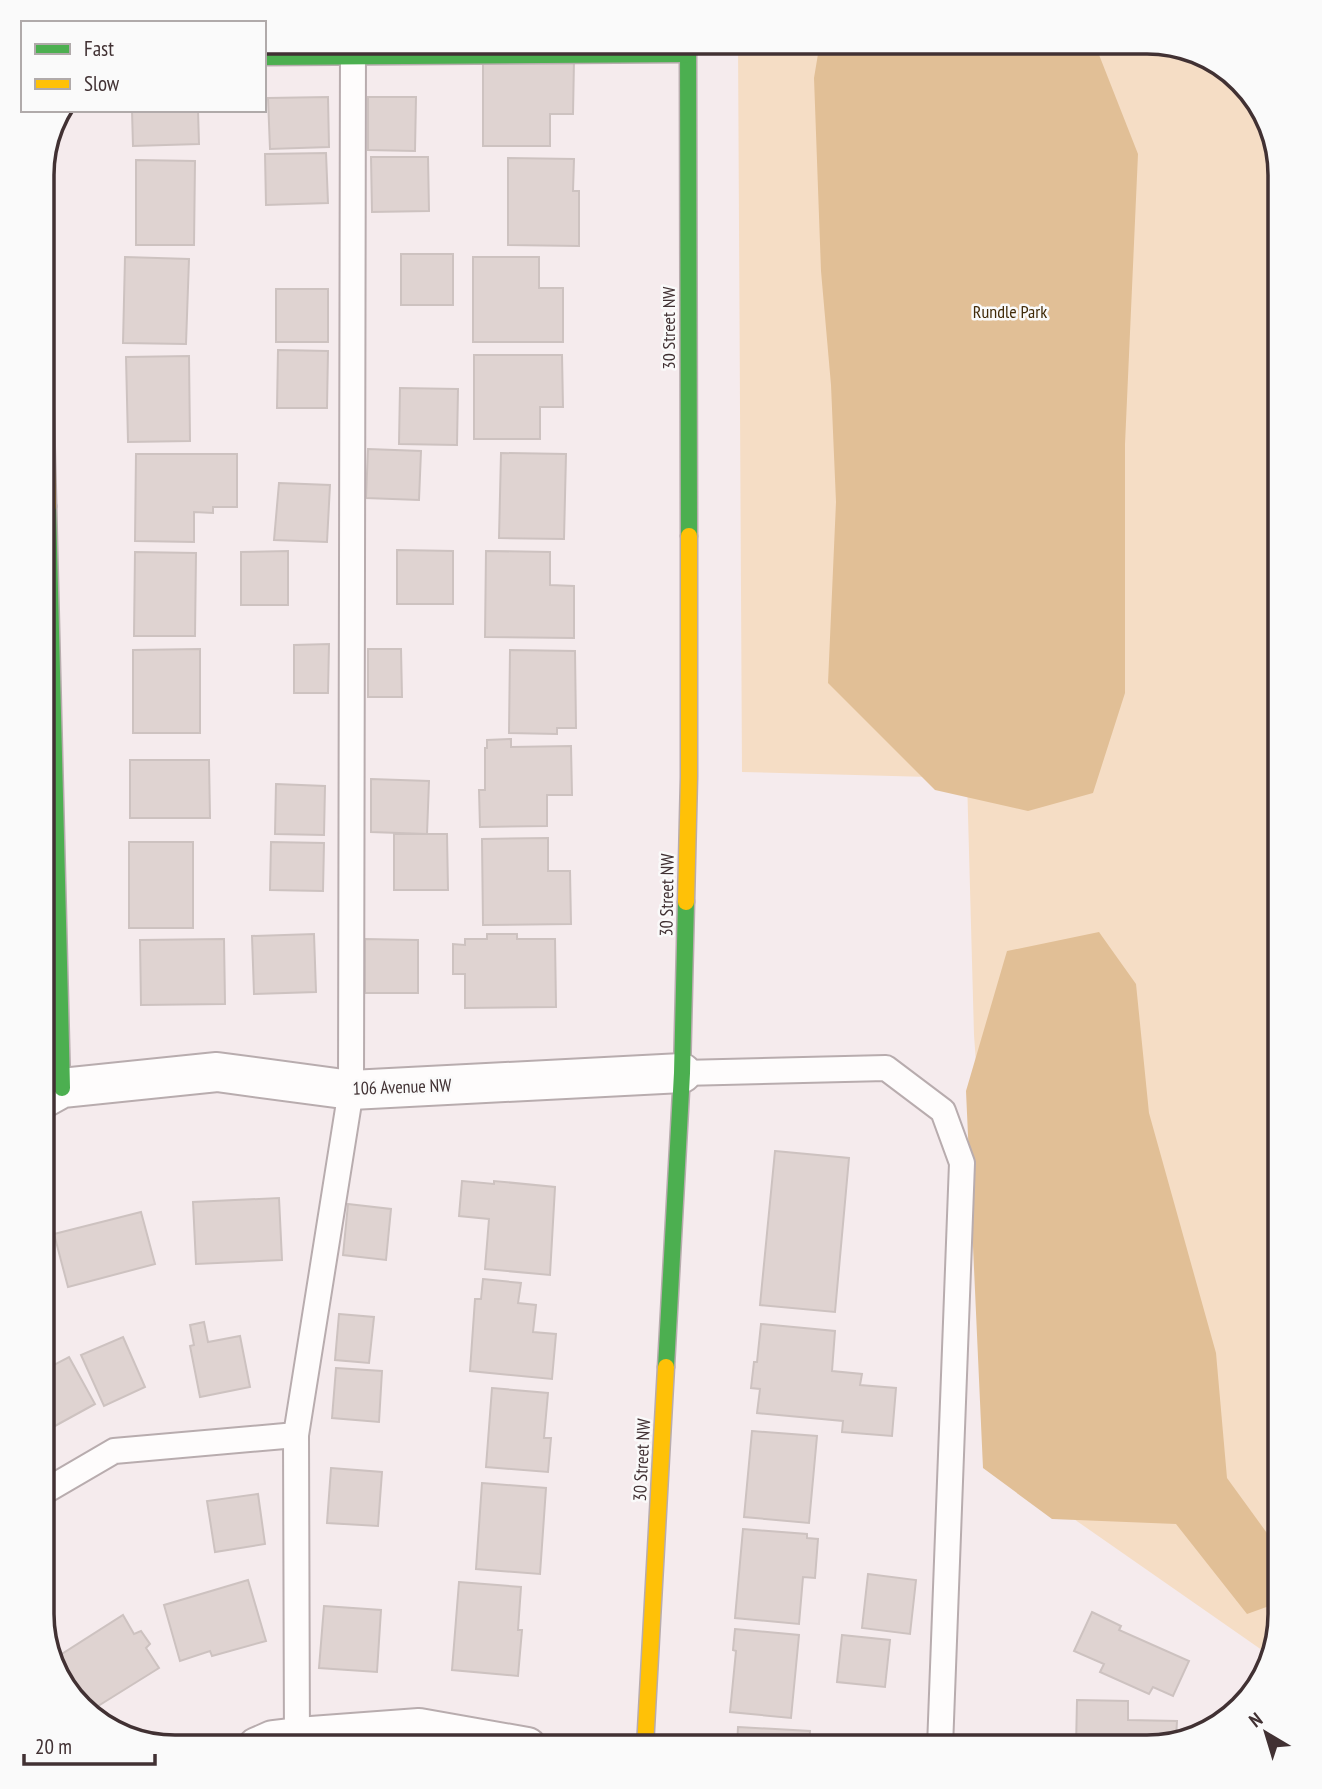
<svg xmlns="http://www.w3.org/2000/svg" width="1322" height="1789" viewBox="0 0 1322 1789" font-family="'PT Sans Narrow',sans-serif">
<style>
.green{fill:#f5ddc5}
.forest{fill:#e1bf96}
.building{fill:#dfd3d1;stroke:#cdc2c0;stroke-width:2}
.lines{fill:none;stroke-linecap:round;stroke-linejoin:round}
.lane-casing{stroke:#b8acae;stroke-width:28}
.street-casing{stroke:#b8acae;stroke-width:42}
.fast-casing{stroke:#b8acae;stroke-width:19}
.slow-casing{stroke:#b8acae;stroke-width:19}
.lane{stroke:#fefcfc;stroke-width:24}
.street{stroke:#fefcfc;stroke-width:38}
.fast{stroke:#4caf50;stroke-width:16}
.slow{stroke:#ffc107;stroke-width:16}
.labels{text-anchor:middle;stroke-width:5;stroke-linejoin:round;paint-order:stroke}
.park-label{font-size:18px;fill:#412b09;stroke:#fafafa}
.street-label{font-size:18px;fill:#413133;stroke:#fafafa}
.rim{fill:none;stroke:#413133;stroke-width:3.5}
</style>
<rect width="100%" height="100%" fill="#f5ebed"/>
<path class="green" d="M 738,42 L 1155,42 L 1214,60 L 1262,108 L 1280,176 L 1280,1614 L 1269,1655 L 1005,1471 L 974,1035 L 967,778 L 742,772 Z"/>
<g class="forest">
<path d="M 820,42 L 1094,42 L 1138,154 L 1125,444 L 1125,693 L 1093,793 L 1028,811 L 935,790 L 828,683 L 836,502 L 831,385 L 821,271 L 814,78 Z"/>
<path d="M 1099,932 L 1136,984 L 1149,1113 L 1216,1353 L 1227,1478 L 1280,1551 L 1280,1602 L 1247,1614 L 1176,1524 L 1052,1519 L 983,1468 L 966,1091 L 1007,951 Z"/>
</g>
<g class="building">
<path d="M 483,60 L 574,60 L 573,114 L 550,114 L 550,146 L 483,146 Z"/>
<path d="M 328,97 L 329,147 L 270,149 L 268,98 Z"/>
<path d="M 368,97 L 416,97 L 415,151 L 368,150 Z"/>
<path d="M 132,110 L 198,110 L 199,144 L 133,146 Z"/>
<path d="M 326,153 L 328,203 L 266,205 L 265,154 Z"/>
<path d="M 371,157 L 428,157 L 429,211 L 372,212 Z"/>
<path d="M 508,158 L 574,159 L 573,191 L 579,191 L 579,246 L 508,245 Z"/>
<path d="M 136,160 L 195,161 L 194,245 L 136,245 Z"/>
<rect x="401" y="254" width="52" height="51"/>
<path d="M 125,257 L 189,259 L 186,344 L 123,343 Z"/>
<path d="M 473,257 L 539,257 L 539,288 L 563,288 L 563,342 L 473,342 Z"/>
<rect x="276" y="289" width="52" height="53"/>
<path d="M 278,350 L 328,351 L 327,408 L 277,408 Z"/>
<path d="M 474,355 L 562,355 L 563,407 L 540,407 L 540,439 L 474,439 Z"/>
<path d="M 189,356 L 190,441 L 128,442 L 126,357 Z"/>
<path d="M 400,388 L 458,389 L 457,445 L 399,444 Z"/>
<path d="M 368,449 L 421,451 L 419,500 L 366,498 Z"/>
<path d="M 501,453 L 566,454 L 564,539 L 499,538 Z"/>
<path d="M 136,454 L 237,454 L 237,507 L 213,507 L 213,513 L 194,512 L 194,542 L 135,541 Z"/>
<path d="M 279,483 L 330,485 L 327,542 L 274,540 Z"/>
<path d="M 397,550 L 453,551 L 453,604 L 397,604 Z"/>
<path d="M 288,551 L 288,605 L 241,605 L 241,552 Z"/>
<path d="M 486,551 L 550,552 L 550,585 L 574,586 L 574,638 L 485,637 Z"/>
<path d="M 135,552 L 196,553 L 195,636 L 134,636 Z"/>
<path d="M 329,644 L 328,693 L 294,693 L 294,645 Z"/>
<path d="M 200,649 L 200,733 L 133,733 L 133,650 Z"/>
<path d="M 368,649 L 401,649 L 402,697 L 368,697 Z"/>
<path d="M 510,650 L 575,651 L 576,728 L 557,728 L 557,734 L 509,733 Z"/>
<path d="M 511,739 L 511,747 L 571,746 L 572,795 L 547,795 L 547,826 L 480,827 L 479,790 L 485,790 L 485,748 L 487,748 L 487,740 Z"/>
<path d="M 130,760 L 209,760 L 210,818 L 130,818 Z"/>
<path d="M 371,779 L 429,781 L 427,834 L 371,832 Z"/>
<path d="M 276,784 L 325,786 L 324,835 L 275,834 Z"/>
<path d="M 394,834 L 447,834 L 448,890 L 394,890 Z"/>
<path d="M 548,838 L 548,871 L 570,871 L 571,924 L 483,925 L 482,839 Z"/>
<rect x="129" y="842" width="64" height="86"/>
<path d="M 271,842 L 324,843 L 323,891 L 270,890 Z"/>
<path d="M 314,934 L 316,992 L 254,994 L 252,936 Z"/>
<path d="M 487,934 L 517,934 L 517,939 L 555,939 L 556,1007 L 465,1008 L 465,974 L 453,974 L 453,944 L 465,945 L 465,939 L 487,939 Z"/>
<path d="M 224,939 L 225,1004 L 141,1005 L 140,940 Z"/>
<path d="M 365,939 L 418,940 L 418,993 L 365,993 Z"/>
<path d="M 775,1151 L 849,1158 L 835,1312 L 760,1305 Z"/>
<path d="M 462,1181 L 494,1184 L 494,1181 L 555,1187 L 550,1275 L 485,1269 L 489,1219 L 459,1216 Z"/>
<path d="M 279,1198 L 282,1260 L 196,1264 L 193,1202 Z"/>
<path d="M 348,1204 L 391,1209 L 386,1260 L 343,1255 Z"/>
<path d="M 141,1212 L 155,1264 L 68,1287 L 54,1234 Z"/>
<path d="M 483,1279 L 521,1283 L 518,1303 L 536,1305 L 533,1332 L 556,1334 L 552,1379 L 470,1371 L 475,1299 L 481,1299 Z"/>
<path d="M 339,1314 L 374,1317 L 369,1363 L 335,1360 Z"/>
<path d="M 204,1322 L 208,1342 L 240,1336 L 250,1387 L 200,1397 L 190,1346 L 194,1345 L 190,1325 Z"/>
<path d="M 761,1324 L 835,1331 L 832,1371 L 862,1374 L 860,1385 L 896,1388 L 892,1436 L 842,1432 L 843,1421 L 757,1413 L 760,1389 L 751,1388 L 754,1362 L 757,1362 Z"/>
<path d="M 123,1337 L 145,1387 L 104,1406 L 81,1355 Z"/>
<path d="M 69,1357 L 95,1404 L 44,1432 L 42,1428 L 42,1371 Z"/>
<path d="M 336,1368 L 382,1371 L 379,1422 L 332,1418 Z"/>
<path d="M 492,1388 L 548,1393 L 544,1438 L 551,1438 L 548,1472 L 486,1467 Z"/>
<path d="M 752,1431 L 817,1436 L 809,1523 L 744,1517 Z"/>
<path d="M 331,1468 L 382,1472 L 378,1526 L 327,1523 Z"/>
<path d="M 482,1483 L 546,1488 L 540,1574 L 476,1569 Z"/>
<path d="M 258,1494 L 265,1544 L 215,1552 L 207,1501 Z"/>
<path d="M 743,1529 L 807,1534 L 807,1538 L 818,1539 L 815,1578 L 803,1577 L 799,1624 L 735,1618 Z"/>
<path d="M 868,1574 L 916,1580 L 910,1634 L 862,1628 Z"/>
<path d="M 248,1580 L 266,1641 L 212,1656 L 210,1651 L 180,1661 L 164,1605 Z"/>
<path d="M 459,1582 L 521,1587 L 518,1630 L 522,1630 L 518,1676 L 452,1670 Z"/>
<path d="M 324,1606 L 381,1610 L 377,1672 L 319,1668 Z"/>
<path d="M 1092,1612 L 1121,1626 L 1119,1630 L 1189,1661 L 1173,1696 L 1153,1687 L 1149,1694 L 1100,1672 L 1104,1664 L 1074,1651 Z"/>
<path d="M 123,1615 L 134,1634 L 141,1631 L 150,1644 L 146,1648 L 159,1668 L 90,1711 L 67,1687 L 58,1674 L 54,1659 Z"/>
<path d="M 735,1629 L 799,1635 L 791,1718 L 730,1712 L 736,1651 L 733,1650 Z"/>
<path d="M 842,1635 L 890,1640 L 885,1687 L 837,1682 Z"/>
<path d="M 1077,1700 L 1128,1701 L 1128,1720 L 1177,1721 L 1176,1739 L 1147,1747 L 1076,1747 Z"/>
<path d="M 738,1727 L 810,1731 L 809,1747 L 737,1747 Z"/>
</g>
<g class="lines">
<g class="lane-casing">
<g id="lane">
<path d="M 682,1073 L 886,1068 L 943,1111 L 962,1163 L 940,1747"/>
<path d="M 42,1493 L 114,1451 L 296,1435"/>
<path d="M 297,1747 L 296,1435 L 351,1090 L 353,43"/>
</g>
</g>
<g class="street-casing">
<g id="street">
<path d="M 42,1099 L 62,1088 L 217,1072 L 351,1090 L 682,1073"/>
<path d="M 257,1747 L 273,1740 L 298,1737 L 419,1728 L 527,1747"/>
</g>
</g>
<g class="fast-casing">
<g id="fast">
<path d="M 688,42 L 689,536"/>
<path d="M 264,57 L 688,54"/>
<path d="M 48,506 L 62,1088"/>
<path d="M 666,1367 L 682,1073 L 686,902"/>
</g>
</g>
<g class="slow-casing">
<g id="slow">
<path d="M 42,266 L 48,506"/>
<path d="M 686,902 L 689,777 L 689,536"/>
<path d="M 645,1747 L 666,1367"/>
</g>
</g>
<use href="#lane" class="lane"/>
<use href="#street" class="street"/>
<use href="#fast" class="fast"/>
<use href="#slow" class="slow"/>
</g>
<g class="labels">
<g class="park-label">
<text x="1010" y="318">Rundle Park</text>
</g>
<g class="street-label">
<text transform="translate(669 328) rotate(-90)" y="6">30 Street NW</text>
<text transform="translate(667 895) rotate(-89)" y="6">30 Street NW</text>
<text transform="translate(402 1087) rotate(-2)" y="6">106 Avenue NW</text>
<text transform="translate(642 1460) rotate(-87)" y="6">30 Street NW</text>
</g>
</g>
<path d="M0 0H1322V1789H0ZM175 54H1147A121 121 0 0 1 1268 175V1614A121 121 0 0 1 1147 1735H175A121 121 0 0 1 54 1614V175A121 121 0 0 1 175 54Z" fill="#fafafa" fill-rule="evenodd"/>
<path class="rim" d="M175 54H1147A121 121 0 0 1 1268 175V1614A121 121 0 0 1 1147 1735H175A121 121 0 0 1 54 1614V175A121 121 0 0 1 175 54Z"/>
<rect x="21" y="21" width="245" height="91" fill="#fafafa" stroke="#b0aaaa" stroke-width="2"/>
<rect x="35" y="44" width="35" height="10" fill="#4caf50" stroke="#b0aaaa" stroke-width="2"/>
<text x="84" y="56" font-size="21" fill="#413133">Fast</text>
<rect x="35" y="79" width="35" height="10" fill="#ffc107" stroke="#b0aaaa" stroke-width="2"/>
<text x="84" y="91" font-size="21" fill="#413133">Slow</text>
<g transform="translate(1266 1733) rotate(322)" stroke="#fafafa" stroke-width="5" paint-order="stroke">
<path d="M0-5L12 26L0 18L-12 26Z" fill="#413133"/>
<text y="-10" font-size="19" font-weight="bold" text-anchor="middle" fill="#413133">N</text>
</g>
<path d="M24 1754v10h131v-10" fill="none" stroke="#413133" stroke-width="3.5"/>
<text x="35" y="1754" font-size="21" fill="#413133" stroke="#fafafa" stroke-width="5" paint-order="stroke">20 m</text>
</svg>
